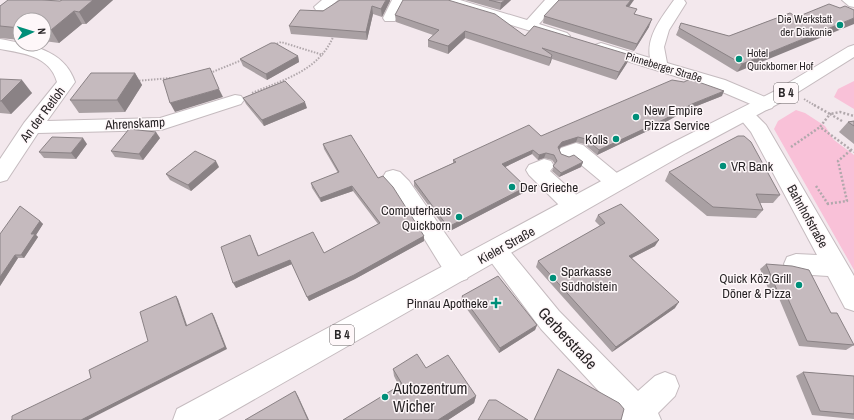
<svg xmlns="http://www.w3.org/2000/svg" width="854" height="420" viewBox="0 0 854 420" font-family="'Archivo Narrow',sans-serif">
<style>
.green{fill:#f9c1d8}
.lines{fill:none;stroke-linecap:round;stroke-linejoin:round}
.minor-casing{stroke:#c5bbbf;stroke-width:2}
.major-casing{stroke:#c5bbbf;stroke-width:2}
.path-far1{stroke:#b1a8ac;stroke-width:2;stroke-dasharray:1.5 1.5;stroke-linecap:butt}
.path{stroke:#b1a8ac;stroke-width:2.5;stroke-dasharray:2 2;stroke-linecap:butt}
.minor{fill:#fff;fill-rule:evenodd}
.major{fill:#fff;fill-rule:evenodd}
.wall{fill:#a9a0a3}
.shaded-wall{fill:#8a8285}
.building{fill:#c5babe;stroke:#8a8285}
.poi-dot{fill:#008f79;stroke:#fef7f9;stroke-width:1.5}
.labels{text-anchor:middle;stroke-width:3;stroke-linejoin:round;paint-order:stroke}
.far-poi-label{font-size:11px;fill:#282426;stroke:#fef7f9;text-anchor:end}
.far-street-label{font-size:11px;fill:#282426;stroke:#fef7f9}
.shield{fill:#fef7f9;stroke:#686365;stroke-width:1}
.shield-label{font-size:12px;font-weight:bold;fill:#282426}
.poi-label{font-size:13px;fill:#282426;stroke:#fef7f9;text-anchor:start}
.street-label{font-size:13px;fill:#282426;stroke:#fef7f9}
.near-street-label{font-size:16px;fill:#282426;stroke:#fef7f9}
.near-poi-label{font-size:16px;fill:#282426;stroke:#fef7f9;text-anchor:start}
</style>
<rect width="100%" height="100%" fill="#f3e8ed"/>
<g class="green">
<path d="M 854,81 L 854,109 L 834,97 L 838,89 Z"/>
<path d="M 796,110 L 805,113 L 825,126 L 834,140 L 854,155 L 854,270 L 774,129 L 778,121 Z"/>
</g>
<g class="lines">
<g class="minor-casing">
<g id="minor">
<path d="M 322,0 L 338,0 L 326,10 L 316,10 L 314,7 Z"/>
<path d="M 392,0 L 408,0 L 402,6 L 395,21 L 385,21 L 383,18 Z"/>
<path d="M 438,0 L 460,0 L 527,20 L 545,0 L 560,0 L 539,24 L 567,33 L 570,36 L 567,39 L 557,39 L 440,3 Z"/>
<path d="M 674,0 L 684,0 L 686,3 L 669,30 L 664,47 L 667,63 L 725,80 L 772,100 L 775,104 L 772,108 L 766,110 L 760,108 L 713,88 L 595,51 L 593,48 L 595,45 L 601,43 L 650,58 C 646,36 662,17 674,0 Z"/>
<path d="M 0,39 C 30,45 64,49 75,82 L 47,121 L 160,118 L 235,95 L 241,96 L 244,100 L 241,104 L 161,130 L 38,133 L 7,180 L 0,182 L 0,159 L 24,123 L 57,82 C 50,56 23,53 0,49 Z"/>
<path d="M 746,109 L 752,111 L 766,125 L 854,276 L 854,311 L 845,308 L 828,276 L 796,274 L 787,271 L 784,264 L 787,257 L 796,254 L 817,255 L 751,132 L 737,115 L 740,111 Z"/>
<path d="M 576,143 L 583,145 L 623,178 L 626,183 L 623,188 L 616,191 L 609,188 L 573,158 L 568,160 L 561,158 L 558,153 L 561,148 Z"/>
<path d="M 544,159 L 551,161 L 554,166 L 550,171 L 582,200 L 585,206 L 582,212 L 574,214 L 566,212 L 529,175 L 526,170 L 529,165 Z"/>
<path d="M 393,170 L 400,172 L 409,181 L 467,265 L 470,272 L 467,279 L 458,282 L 449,279 L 395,191 L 383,177 L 386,172 Z"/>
<path d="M 496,241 L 504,244 L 559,311 L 638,391 L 655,376 L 665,372 L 675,376 L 679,386 L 675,396 L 658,413 L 661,420 L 621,420 L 622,416 L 541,329 L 488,258 L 484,251 L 488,244 Z"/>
</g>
</g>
<g class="major-casing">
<g id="major">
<path d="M 842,0 L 854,0 L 854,7 L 849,6 Z"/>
<path d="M 854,45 L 854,57 L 787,99 L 686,153 L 218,420 L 173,420 L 177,409 L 672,143 L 775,91 L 848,47 Z"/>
</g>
</g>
<g class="path-far1">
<path d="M 274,45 L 281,42 L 323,55"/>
<path d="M 210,73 L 242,60"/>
<path d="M 136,81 L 171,78"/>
<path d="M 252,93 C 285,79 319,71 334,35"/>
<path d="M 804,99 L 816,106"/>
</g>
<g class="path">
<path d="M 814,105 L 830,114 L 840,112 L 854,116"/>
<path d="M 842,121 L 830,114 L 820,127 L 854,152"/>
<path d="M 791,147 L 820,127"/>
<path d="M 816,186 L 828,204"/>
<path d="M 827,204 L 847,201 L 838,161 L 851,150"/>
</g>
<use href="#minor" class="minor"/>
<use href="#major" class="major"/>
</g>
<g class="wall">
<path d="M 62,0 L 113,0 L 86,24 L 82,24 L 59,43 L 44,41 L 44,20 L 20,20 L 20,40 L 0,38 L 0,6 L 60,1 Z"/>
<path d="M 465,0 L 511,0 L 500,10 Z"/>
<path d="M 390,1 L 382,17 L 373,14 L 367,40 L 291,34 L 289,26 L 323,11 Z"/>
<path d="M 629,7 L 636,15 L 649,27 L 634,51 L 543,23 L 544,16 Z"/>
<path d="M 790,13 L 737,72 L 676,35 L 681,23 L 729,36 Z"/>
<path d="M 395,15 L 525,36 L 630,55 L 627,63 L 616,80 L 552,59 L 549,66 L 465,38 L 448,54 L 428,47 L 428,40 L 433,35 L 396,22 Z"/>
<path d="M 298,56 L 299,62 L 267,80 L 243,66 L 240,59 Z"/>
<path d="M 135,73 L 142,85 L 125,112 L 79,113 L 70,100 Z"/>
<path d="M 0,79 L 32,93 L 11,114 L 0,113 Z"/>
<path d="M 722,96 L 689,109 L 662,124 L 597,155 L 584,144 L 576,142 L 561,147 L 559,149 L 561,154 L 583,162 L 581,167 L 559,177 L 552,171 L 555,164 L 552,160 L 544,158 L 538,160 L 532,154 L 505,167 L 525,192 L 448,232 L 414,186 L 414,181 L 453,163 L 453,160 L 541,136 Z"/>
<path d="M 243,98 L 307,108 L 264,126 L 246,104 Z"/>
<path d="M 854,121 L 854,144 L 839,132 L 848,122 Z"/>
<path d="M 160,138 L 143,160 L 115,157 L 111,151 Z"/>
<path d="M 87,144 L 76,159 L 44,158 L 39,152 Z"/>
<path d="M 323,144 L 378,178 L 424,241 L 355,279 L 309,301 L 292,264 L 236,288 L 252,240 L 259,256 L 324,253 L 378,224 L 353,191 L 321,202 L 312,188 L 311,183 L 338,173 L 324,149 Z"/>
<path d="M 219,167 L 191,191 L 170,180 L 166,174 Z"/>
<path d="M 669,172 L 780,195 L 773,203 L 760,203 L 763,210 L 756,218 L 707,216 L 665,181 Z"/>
<path d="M 598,215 L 655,246 L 632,258 L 675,308 L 612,352 L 536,267 L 538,261 L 600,226 L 595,221 Z"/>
<path d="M 40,221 L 43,224 L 36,235 L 38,237 L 24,258 L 18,258 L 0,286 L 0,234 Z"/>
<path d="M 766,264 L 831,313 L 854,345 L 846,350 L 799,346 L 778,296 L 771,295 L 760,269 Z"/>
<path d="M 462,296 L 537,325 L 535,330 L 499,353 L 461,301 Z"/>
<path d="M 426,368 L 476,396 L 474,403 L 448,420 L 343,420 L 399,386 L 394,376 L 393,369 Z"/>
<path d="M 558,369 L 621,420 L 534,420 Z"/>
<path d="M 803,372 L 854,376 L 854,419 L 812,415 L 796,376 Z"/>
</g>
<g class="shaded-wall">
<path d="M 93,0 L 113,0 L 86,24 L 79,12 Z"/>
<path d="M 386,0 L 390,0 L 390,1 L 382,17 L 381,9 Z"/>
<path d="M 505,0 L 511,0 L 500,10 L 501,3 Z"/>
<path d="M 631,0 L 634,0 L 624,14 L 626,6 Z"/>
<path d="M 372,6 L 373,14 L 367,40 L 366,32 Z"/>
<path d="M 74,11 L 82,24 L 59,43 L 51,30 Z"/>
<path d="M 854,18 L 854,24 L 737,72 L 742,64 Z"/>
<path d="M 652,19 L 649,27 L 634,51 L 637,44 Z"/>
<path d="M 465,31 L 465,38 L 448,54 L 448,46 Z"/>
<path d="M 552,55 L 551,62 L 549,66 L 551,58 Z"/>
<path d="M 630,55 L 627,63 L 616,80 L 619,72 Z"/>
<path d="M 298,56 L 299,62 L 267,80 L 266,74 Z"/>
<path d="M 135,73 L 142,85 L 125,112 L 117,100 Z"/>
<path d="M 22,80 L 32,93 L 11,114 L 1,101 Z"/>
<path d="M 219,89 L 223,97 L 175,112 L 170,103 Z"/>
<path d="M 724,91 L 722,96 L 689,109 L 662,124 L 597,155 L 599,150 L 692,104 Z"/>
<path d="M 305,102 L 307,108 L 264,126 L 262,120 Z"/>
<path d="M 156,132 L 160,138 L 143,160 L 139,154 Z"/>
<path d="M 578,137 L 576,142 L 561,147 L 557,152 L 558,147 L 562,142 Z"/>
<path d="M 83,138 L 87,144 L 76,159 L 71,153 Z"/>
<path d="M 533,150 L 532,154 L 501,169 L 502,164 Z"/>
<path d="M 546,153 L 544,158 L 538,160 L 539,155 Z"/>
<path d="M 216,161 L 219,167 L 191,191 L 188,185 Z"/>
<path d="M 583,162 L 581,167 L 559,177 L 561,173 Z"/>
<path d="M 352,186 L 353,191 L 321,202 L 320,198 Z"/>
<path d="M 526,187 L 525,192 L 448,232 L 448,227 Z"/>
<path d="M 40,221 L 43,224 L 36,235 L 38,237 L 24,258 L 21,255 L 31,234 Z"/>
<path d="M 424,236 L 424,241 L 355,279 L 309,301 L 307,297 Z"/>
<path d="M 659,240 L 655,246 L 626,261 L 629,256 Z"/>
<path d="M 15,255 L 18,258 L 0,286 L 0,277 Z"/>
<path d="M 290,260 L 292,264 L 236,288 L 233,283 Z"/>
<path d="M 176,296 L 178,299 L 188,328 L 186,326 Z"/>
<path d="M 679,302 L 675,308 L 612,352 L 616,347 Z"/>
<path d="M 212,313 L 214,316 L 227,349 L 88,420 L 81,420 Z"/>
<path d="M 537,325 L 535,330 L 499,353 L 500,348 Z"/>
<path d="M 295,391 L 298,396 L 309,420 L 308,420 Z"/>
<path d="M 476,396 L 474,403 L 448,420 L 438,420 Z"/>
</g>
<g class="building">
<path d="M 8,0 L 42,0 L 60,1 L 62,0 L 93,0 L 79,12 L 74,11 L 51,30 L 44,30 L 44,20 L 20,20 L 20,28 L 0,26 L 0,6 Z"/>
<path d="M 340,0 L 386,0 L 381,9 L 372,6 L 366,32 L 289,26 L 300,10 L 323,11 Z"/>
<path d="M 403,0 L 448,0 L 495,14 L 525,36 L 534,26 L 630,55 L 619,72 L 542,48 L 552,55 L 551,58 L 465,31 L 448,46 L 428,40 L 439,30 L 395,15 Z"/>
<path d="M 489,0 L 505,0 L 501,3 Z"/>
<path d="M 559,0 L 631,0 L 626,6 L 637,9 L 634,14 L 652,19 L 637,44 L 544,16 Z"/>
<path d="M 829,4 L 840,8 L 845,6 L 854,10 L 854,18 L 742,64 L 679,28 L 681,23 L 729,36 L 790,13 L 797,17 Z"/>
<path d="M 271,43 L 275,43 L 298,56 L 266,74 L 240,59 Z"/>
<path d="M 210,68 L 219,89 L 170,103 L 163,80 Z"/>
<path d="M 91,73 L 135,73 L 117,100 L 70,100 Z"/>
<path d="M 0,79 L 22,80 L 1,101 L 0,101 Z"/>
<path d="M 690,79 L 724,91 L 692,104 L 665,119 L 599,150 L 586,139 L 578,137 L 562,142 L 558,147 L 561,154 L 569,157 L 574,155 L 583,162 L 561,173 L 553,166 L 557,161 L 554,155 L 546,153 L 539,155 L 533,150 L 502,164 L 526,187 L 448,227 L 414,181 L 456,162 L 453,160 L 529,125 L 541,136 L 672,80 L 684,82 Z"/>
<path d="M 285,81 L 305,102 L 262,120 L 243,98 Z"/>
<path d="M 854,121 L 854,126 L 848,122 Z"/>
<path d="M 129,129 L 156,132 L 139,154 L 111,151 Z"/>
<path d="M 351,135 L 378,178 L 383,176 L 393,187 L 424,236 L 354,275 L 307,297 L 290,260 L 233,283 L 221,247 L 250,235 L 258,256 L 313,232 L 324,253 L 380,223 L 352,186 L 320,198 L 311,183 L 339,172 L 323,144 Z"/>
<path d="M 738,136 L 744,136 L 751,142 L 780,195 L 756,194 L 763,210 L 713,207 L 669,172 Z"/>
<path d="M 52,137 L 83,138 L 71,153 L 39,152 Z"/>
<path d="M 195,151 L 216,161 L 188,185 L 166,174 Z"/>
<path d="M 621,204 L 659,240 L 629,256 L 679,302 L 616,347 L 538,261 L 605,223 L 598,215 Z"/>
<path d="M 20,206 L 40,221 L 31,234 L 35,234 L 21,255 L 15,255 L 0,277 L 0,234 Z"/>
<path d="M 766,264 L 792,266 L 809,270 L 831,313 L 837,313 L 854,345 L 807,341 L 784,290 L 777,290 Z"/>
<path d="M 498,276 L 537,325 L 500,348 L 462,296 Z"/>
<path d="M 176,296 L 186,326 L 212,313 L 225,347 L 81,420 L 11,420 L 12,419 L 12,416 L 91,378 L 89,370 L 148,341 L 140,312 Z"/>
<path d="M 417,354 L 426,368 L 448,355 L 476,396 L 438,420 L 343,420 L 402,384 L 393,369 Z"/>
<path d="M 558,369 L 619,403 L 624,409 L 621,420 L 534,420 Z"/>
<path d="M 803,372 L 854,376 L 854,414 L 820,411 Z"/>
<path d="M 295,391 L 308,420 L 245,420 Z"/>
<path d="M 489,400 L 496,400 L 528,420 L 478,420 Z"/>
</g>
<g class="poi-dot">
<circle cx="840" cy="25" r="4"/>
<circle cx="739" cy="59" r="4"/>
<circle cx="636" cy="117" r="4"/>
<circle cx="616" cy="139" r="4"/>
<circle cx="723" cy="166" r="4"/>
<circle cx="512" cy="187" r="4"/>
<circle cx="459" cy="217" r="4"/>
<circle cx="553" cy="278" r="4"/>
<circle cx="799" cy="285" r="4"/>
<path d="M494 297h4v4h4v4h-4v4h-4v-4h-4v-4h4z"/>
<circle cx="385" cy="397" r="4"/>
</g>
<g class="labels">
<g class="far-poi-label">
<text x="832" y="23">Die Werkstatt<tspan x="832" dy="13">der Diakonie</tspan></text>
<text x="747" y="57" text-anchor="start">Hotel<tspan x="747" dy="13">Quickborner Hof</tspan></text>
</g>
<g class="far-street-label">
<text transform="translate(664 67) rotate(17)" y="4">Pinneberger Straße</text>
</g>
<g class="shield">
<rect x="774" y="83" width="24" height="20" rx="3"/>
<rect x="330" y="325" width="24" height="20" rx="3"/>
</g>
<g class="shield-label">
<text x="786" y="97">B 4</text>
<text x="342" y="339">B 4</text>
</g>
<g class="poi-label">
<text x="644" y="115">New Empire<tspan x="644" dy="15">Pizza Service</tspan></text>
<text x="608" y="144" text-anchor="end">Kolls</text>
<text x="731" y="171">VR Bank</text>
<text x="520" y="192">Der Grieche</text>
<text x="451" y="215" text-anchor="end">Computerhaus<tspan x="451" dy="15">Quickborn</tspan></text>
<text x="561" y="276">Sparkasse<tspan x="561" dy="15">Südholstein</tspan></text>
<text x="791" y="283" text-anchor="end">Quick Köz Grill<tspan x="791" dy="15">Döner &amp; Pizza</tspan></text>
<text x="488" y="308" text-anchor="end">Pinnau Apotheke</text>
</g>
<g class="street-label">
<text transform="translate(42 114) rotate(-53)" y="5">An der Retloh</text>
<text transform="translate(135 123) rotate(-3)" y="5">Ahrenskamp</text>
<text transform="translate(808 216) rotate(61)" y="5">Bahnhofstraße</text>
<text transform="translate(506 245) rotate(-29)" y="5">Kieler Straße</text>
</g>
<g class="near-street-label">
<text transform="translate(568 338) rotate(47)" y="6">Gerberstraße</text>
</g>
<g class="near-poi-label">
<text x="393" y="394">Autozentrum<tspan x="393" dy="18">Wicher</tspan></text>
</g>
</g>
<g transform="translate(32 32) rotate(86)"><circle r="19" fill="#fef7f9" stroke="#a8a3a5"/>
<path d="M0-3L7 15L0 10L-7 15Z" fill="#008f79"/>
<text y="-6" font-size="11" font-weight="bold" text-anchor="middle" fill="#282426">N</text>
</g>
</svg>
